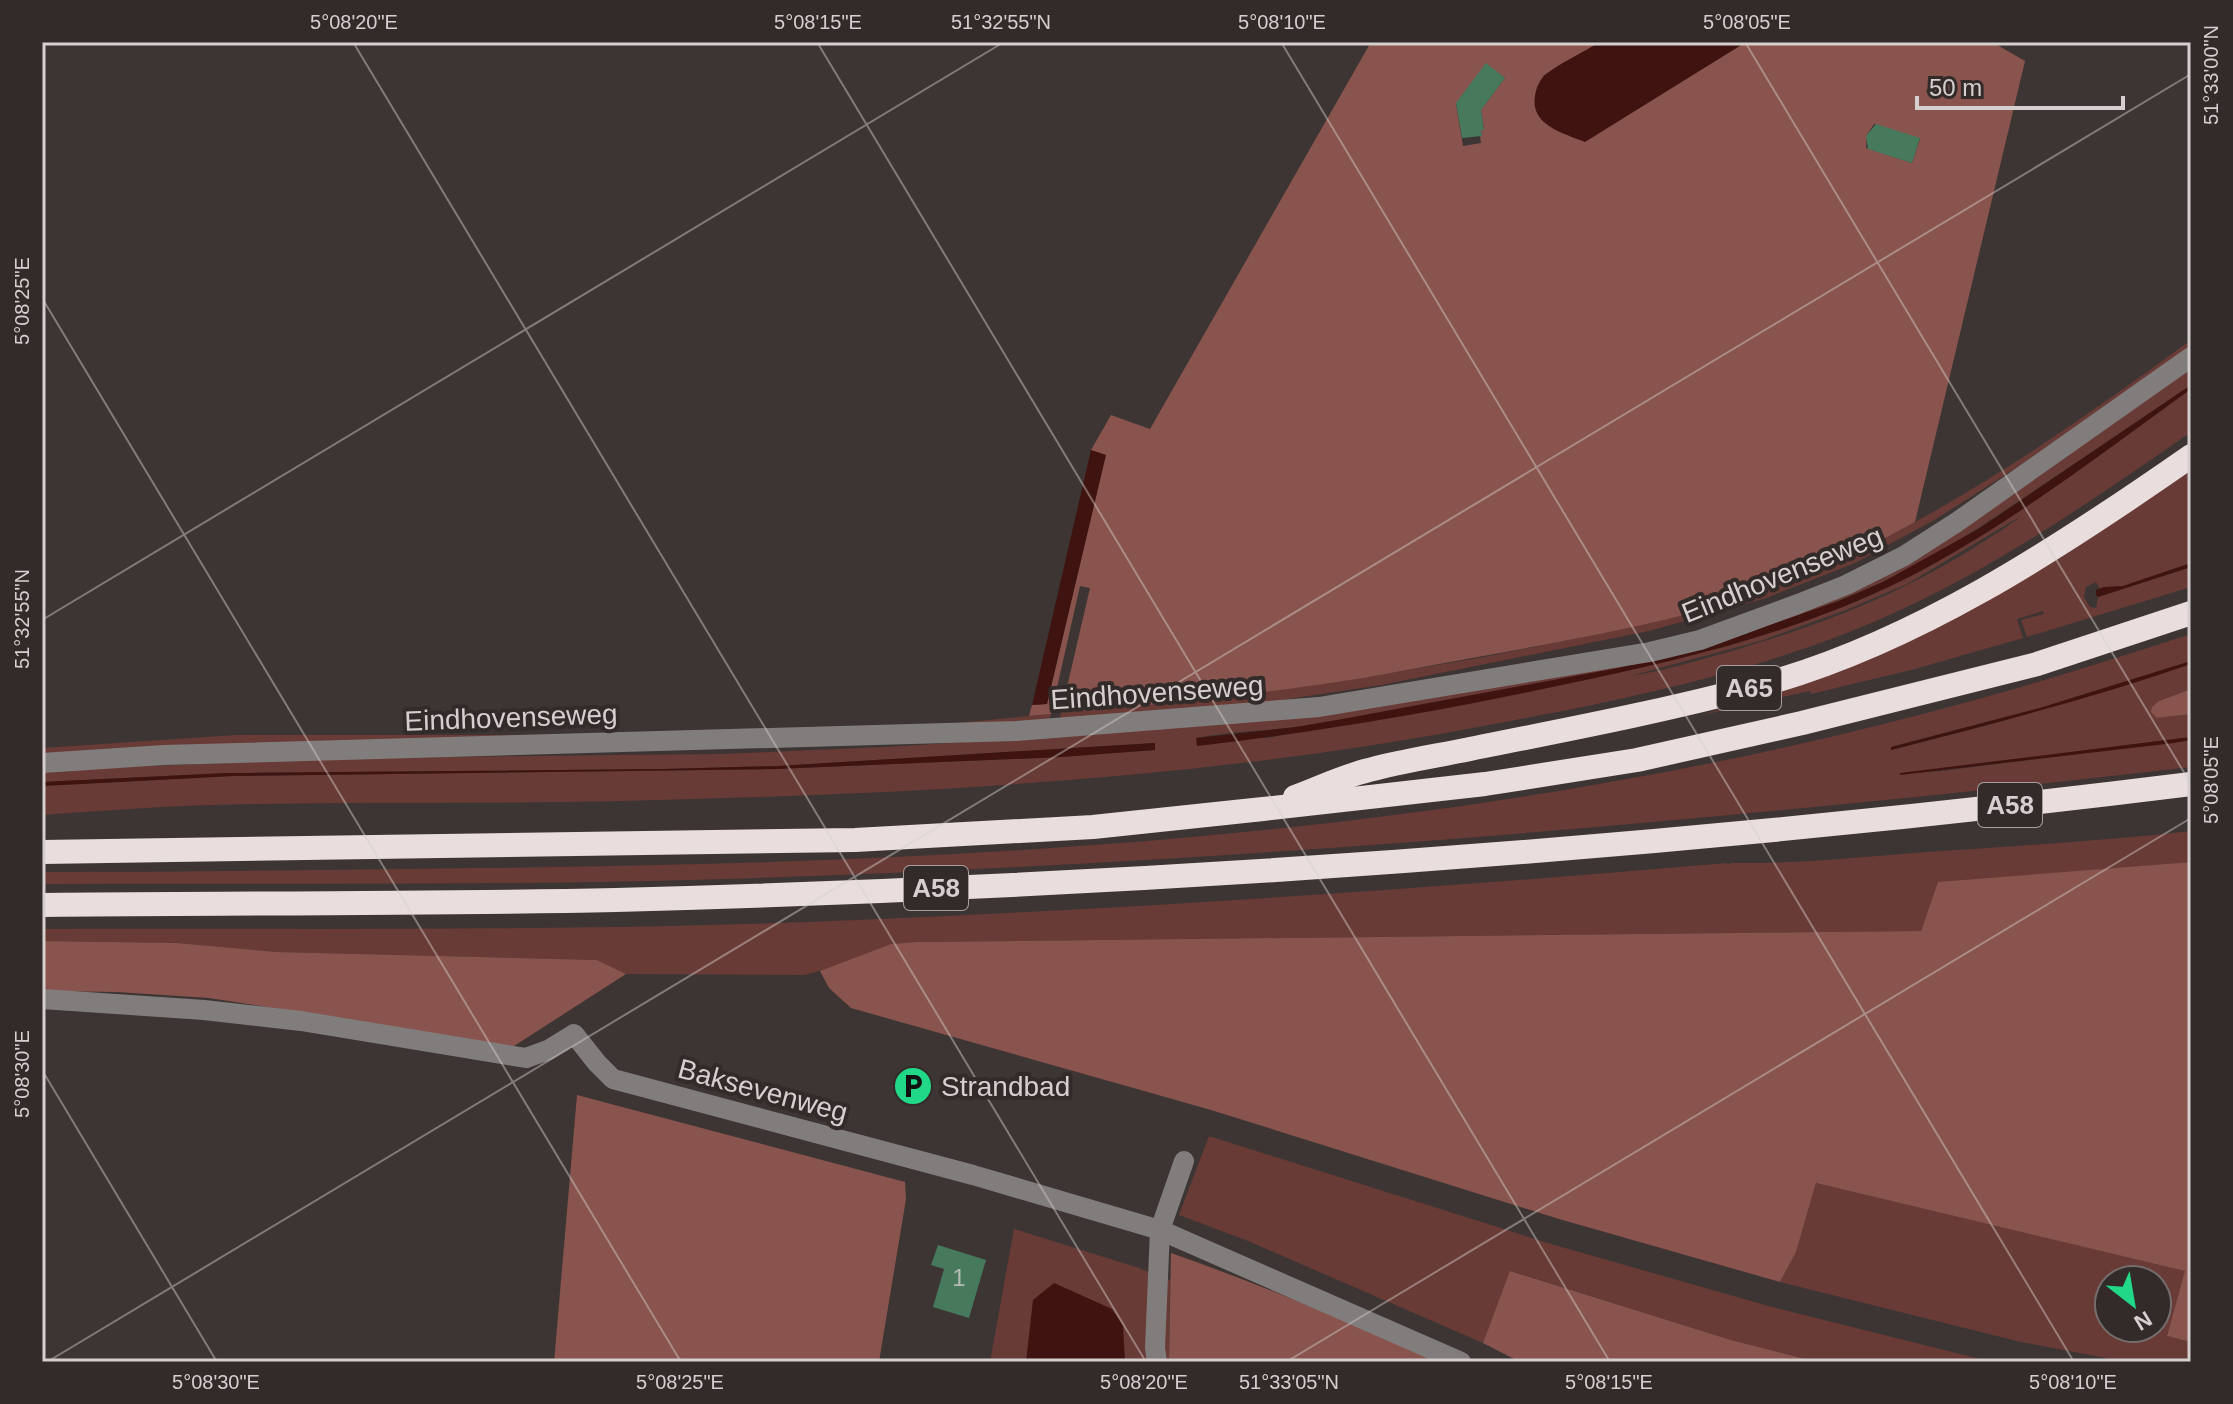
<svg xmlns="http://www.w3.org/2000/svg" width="2233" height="1404" viewBox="0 0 2233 1404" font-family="Arial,sans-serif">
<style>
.green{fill:#693b36;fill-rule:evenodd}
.forest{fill:#88544d;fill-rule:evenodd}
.water{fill:#3f130f}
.building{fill:#47795c}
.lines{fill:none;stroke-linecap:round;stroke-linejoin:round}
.minor{stroke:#827d7d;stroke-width:20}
.highway{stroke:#e9dedd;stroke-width:24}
.ticks{fill:none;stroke:#d5d0cf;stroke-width:2;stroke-opacity:0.45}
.labels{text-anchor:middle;stroke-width:8;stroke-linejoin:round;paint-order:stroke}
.number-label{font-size:24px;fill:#b2bab2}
.shield{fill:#332b29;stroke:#a49e9d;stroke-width:2}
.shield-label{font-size:26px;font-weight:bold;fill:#d5d0cf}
.street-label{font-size:28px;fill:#d5d0cf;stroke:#332b29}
.poi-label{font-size:28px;fill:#d5d0cf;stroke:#332b29;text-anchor:start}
.neatline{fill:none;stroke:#d5d0cf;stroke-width:3}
.ticks-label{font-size:20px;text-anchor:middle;fill:#d5d0cf}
</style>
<rect width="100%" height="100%" fill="#3d3533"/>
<g class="green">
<path d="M 2191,340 L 2191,347 L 2019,466 L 1936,519 L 1855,563 L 1766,598 L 1649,631 L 1381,685 L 1261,703 L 1059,723 L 1061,713 C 1245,696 1429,672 1609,631 C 1680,615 1752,600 1819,571 C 1849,558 1877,543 1906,527 C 2006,473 2099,407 2191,340 Z"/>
<path d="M 2191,365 L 2191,385 C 2139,420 2087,455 2035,490 C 1985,524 1935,558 1880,583 C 1701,664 1497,694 1304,726 C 1269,731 1231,731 1196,738 L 1267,738 L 1721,648 C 1783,629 1845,609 1903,580 C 2004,529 2099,455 2191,389 L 2191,432 C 2097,497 2001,564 1896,612 C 1767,671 1627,699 1489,725 C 1203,780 912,794 622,801 C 485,804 347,801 209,805 C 153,807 98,811 42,815 L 42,786 L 233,776 L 775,769 L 1061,757 L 1155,750 L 1154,743 L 778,766 L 664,769 L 227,773 L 42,782 L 42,770 L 362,758 L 721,754 L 886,747 L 1062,736 L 1399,695 L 1700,632 L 1857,577 ZM 2021,516 C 2007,528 1990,537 1975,547 C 1897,596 1820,625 1732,651 C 1699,660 1664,671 1630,676 L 1760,641 L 1846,610 L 1907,584 Z"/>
<path d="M 2191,469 L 2191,563 L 2123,586 L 2100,589 L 2096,582 L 2086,587 L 2084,597 L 2090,607 L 2096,608 L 2098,597 L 2191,567 L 2191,587 L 2027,637 L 2021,620 L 2044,614 L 2043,611 L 2017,619 L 2023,638 L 1915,669 L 1811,694 L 1810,691 L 1702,715 L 1740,703 L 1994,597 L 2060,558 Z"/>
<path d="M 2191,634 L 2191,661 L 2040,708 L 1891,747 L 1892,750 L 2003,721 L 2191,664 L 2191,689 L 2159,701 L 2157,718 L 2191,714 L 2191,737 L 1900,774 L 1941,771 L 2191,740 L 2191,767 C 1703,823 1214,864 724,879 C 497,886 269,883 42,884 L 42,872 C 188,872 333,870 479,868 C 853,864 1230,849 1599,784 C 1728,762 1856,733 1982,698 C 2052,679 2122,656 2191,634 Z"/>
<path d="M 1051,714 L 1049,723 L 42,757 L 42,748 L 236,735 L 548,735 L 956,723 Z"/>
<path d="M 2191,831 L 2191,862 L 1938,883 L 1921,931 L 917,942 L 891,944 L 832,967 L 805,975 L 626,974 L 597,960 L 277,952 L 177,943 L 42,941 L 42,929 C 313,928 585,932 856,920 C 1146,908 1437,888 1727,863 L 1727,865 L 1731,863 C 1796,864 1862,857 1927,852 C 2015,846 2103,841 2191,831 Z"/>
<path d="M 1209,1136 L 1551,1244 L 1772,1307 L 1992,1362 L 1817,1362 L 1731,1340 L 1511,1271 L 1483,1343 L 1248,1241 L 1179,1215 Z"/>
<path d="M 1816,1183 L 2186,1271 L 2167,1336 L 2191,1342 L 2191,1362 L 2127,1362 L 2021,1342 L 1780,1282 L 1796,1252 ZM 2109,1280 L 2157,1280 L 2157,1328 L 2109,1328 Z"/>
<path d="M 1014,1229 L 1136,1267 L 1170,1280 L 1169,1362 L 990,1362 Z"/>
</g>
<g class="forest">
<path d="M 1371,42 L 1600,42 L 1543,76 L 1584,141 L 1746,42 L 1992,42 L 2025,61 L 1915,522 C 1883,539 1852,558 1818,572 C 1715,615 1592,636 1483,656 C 1443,663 1403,671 1363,678 C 1263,694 1162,704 1061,713 L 1090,588 L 1080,586 L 1051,714 L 1029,716 L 1032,705 L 1047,704 L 1105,455 L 1091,450 L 1111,415 L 1150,429 ZM 1486,64 L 1505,78 L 1481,110 L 1484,129 L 1481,130 L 1482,136 L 1480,136 L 1481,143 L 1463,146 L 1456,104 ZM 1874,124 L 1920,139 L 1912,163 L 1866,148 L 1867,135 Z"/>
<path d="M 2191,689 L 2191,714 L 2157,718 L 2151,712 L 2152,707 L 2159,701 Z"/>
<path d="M 2191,862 L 2191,1342 L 2167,1336 L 2185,1271 L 1816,1183 L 1796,1252 L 1780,1282 L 1559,1219 L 1211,1110 L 851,1008 L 829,988 L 820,971 L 891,944 L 917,942 L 1921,931 L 1938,882 Z"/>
<path d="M 42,941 L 177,943 L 277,952 L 597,960 L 626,974 L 511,1048 L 376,1024 L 209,998 L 117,992 L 42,991 Z"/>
<path d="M 577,1095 L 905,1182 L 906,1199 L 879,1362 L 554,1362 Z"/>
<path d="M 1171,1253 C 1262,1285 1350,1322 1438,1362 L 1169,1362 Z"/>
<path d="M 1510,1271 L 1731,1340 L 1817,1362 L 1520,1362 L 1483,1343 Z"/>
</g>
<g class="water">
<path d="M 1600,42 L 1746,42 L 1585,142 C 1563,133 1530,125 1535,96 C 1536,88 1540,79 1546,74 C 1562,62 1582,53 1600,42 Z"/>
<path d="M 2191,385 L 2191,389 C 2098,456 2006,528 1903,580 C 1796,633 1678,661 1562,685 C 1441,711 1320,732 1197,746 L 1196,738 L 1296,727 L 1348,718 L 1618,668 L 1734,637 L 1839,601 L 1883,582 L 1980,528 Z"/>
<path d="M 1091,450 L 1106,455 L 1047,704 L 1032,705 Z"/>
<path d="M 2191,563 L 2191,567 L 2098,597 L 2096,595 L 2096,590 L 2104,587 L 2123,586 Z"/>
<path d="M 2191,661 L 2191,664 C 2093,698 1992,724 1891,750 L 1891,747 L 2040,708 Z"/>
<path d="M 2191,737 L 2191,740 L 2174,743 L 1900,775 L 1900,773 Z"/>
<path d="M 1155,743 L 1155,750 L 1061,757 L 775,769 L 233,776 L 42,786 L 42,782 L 227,773 L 664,769 L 778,766 Z"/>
<path d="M 1054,1283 L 1112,1309 L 1123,1326 L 1125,1362 L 1026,1362 L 1033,1300 Z"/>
</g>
<g class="building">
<path d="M 1486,63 L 1505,78 L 1481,110 L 1484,130 L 1481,130 L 1482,136 L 1462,138 L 1456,103 Z"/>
<path d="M 1876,124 L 1920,138 L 1912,163 L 1868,149 L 1866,136 Z"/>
<path d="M 938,1245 L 986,1260 L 969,1318 L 933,1307 L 944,1269 L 931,1265 Z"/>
</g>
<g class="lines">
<g class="minor">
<path d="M 42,763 L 164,755 L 1016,731 L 1319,707 L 1650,652 L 1700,640 L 1798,604 L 1846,585 L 1904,556 L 1957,522 L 2191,357"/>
<path d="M 42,999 L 204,1010 L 301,1021 L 526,1058 L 548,1050 L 574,1034 L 597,1063 L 613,1079 L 973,1175 L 1160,1230 L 1461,1362"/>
<path d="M 1157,1362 L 1155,1348 L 1160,1230 L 1184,1161"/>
</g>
<g class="highway">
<path d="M 1295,797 C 1319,788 1344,776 1369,770 C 1402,761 1436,756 1470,749 C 1565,730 1660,712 1754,687 C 1911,646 2059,548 2191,456"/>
<path d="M 42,852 L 855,840 L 1093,827 L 1263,809 L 1485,784 L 1637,760 L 1802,723 L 2037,664 L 2191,613"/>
<path d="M 42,905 C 233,903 425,904 616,900 C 1142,886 1668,849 2191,784"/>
</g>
</g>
<path class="ticks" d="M 353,42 L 1146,1362M 817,42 L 1610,1362M 1281,42 L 2074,1362M 1745,42 L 2191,784M 42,298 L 681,1362M 42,620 L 1004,42M 42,1070 L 217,1362M 47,1362 L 2191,74M 1286,1362 L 2191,818"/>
<defs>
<g id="parking-disc" transform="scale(2)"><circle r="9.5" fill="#20d887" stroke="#332b29"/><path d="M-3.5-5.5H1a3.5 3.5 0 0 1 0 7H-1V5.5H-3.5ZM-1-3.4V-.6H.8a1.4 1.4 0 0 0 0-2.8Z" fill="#111"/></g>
</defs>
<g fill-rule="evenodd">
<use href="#parking-disc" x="913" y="1086"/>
</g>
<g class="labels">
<g class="number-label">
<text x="959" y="1286">1</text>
</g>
<g class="shield">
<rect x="1717" y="666" width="64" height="44" rx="6"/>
<rect x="1978" y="783" width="64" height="44" rx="6"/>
<rect x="904" y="866" width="64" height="44" rx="6"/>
</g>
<g class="shield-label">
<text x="1749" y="697">A65</text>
<text x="2010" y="814">A58</text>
<text x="936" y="897">A58</text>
</g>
<g class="street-label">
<text transform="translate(1782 574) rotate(-22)" y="10">Eindhovenseweg</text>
<text transform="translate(1157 692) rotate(-4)" y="10">Eindhovenseweg</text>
<text transform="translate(511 717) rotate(-2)" y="10">Eindhovenseweg</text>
<text transform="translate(763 1090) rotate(15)" y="10">Baksevenweg</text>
</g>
<g class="poi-label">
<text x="941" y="1096">Strandbad</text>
</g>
</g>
<rect width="2233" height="1404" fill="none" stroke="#332b29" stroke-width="88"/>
<g transform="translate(2133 1304) rotate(149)"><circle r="38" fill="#332b29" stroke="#746d6b" stroke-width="2"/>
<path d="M0-6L14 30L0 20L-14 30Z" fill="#20d887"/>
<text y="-12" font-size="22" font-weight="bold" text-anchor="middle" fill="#d5d0cf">N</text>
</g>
<path d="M1917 96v12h206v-12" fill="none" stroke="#d5d0cf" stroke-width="4"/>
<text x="1929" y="96" font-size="24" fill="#d5d0cf" stroke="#332b29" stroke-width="6" paint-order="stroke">50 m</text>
<rect x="44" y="44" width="2145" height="1316" class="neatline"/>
<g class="ticks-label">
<text x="354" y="29">5°08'20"E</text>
<text x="818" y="29">5°08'15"E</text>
<text x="1001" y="29">51°32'55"N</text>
<text x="1282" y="29">5°08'10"E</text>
<text x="1747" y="29">5°08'05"E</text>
<text transform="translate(2211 75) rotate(-90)" y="7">51°33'00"N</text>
<text transform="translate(22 301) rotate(-90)" y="7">5°08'25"E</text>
<text transform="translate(22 619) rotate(-90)" y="7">51°32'55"N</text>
<text transform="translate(2211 780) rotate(-90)" y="7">5°08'05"E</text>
<text transform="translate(22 1074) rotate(-90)" y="7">5°08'30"E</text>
<text x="216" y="1389">5°08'30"E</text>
<text x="680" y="1389">5°08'25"E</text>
<text x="1144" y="1389">5°08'20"E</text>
<text x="1289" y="1389">51°33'05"N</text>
<text x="1609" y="1389">5°08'15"E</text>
<text x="2073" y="1389">5°08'10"E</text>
</g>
</svg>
